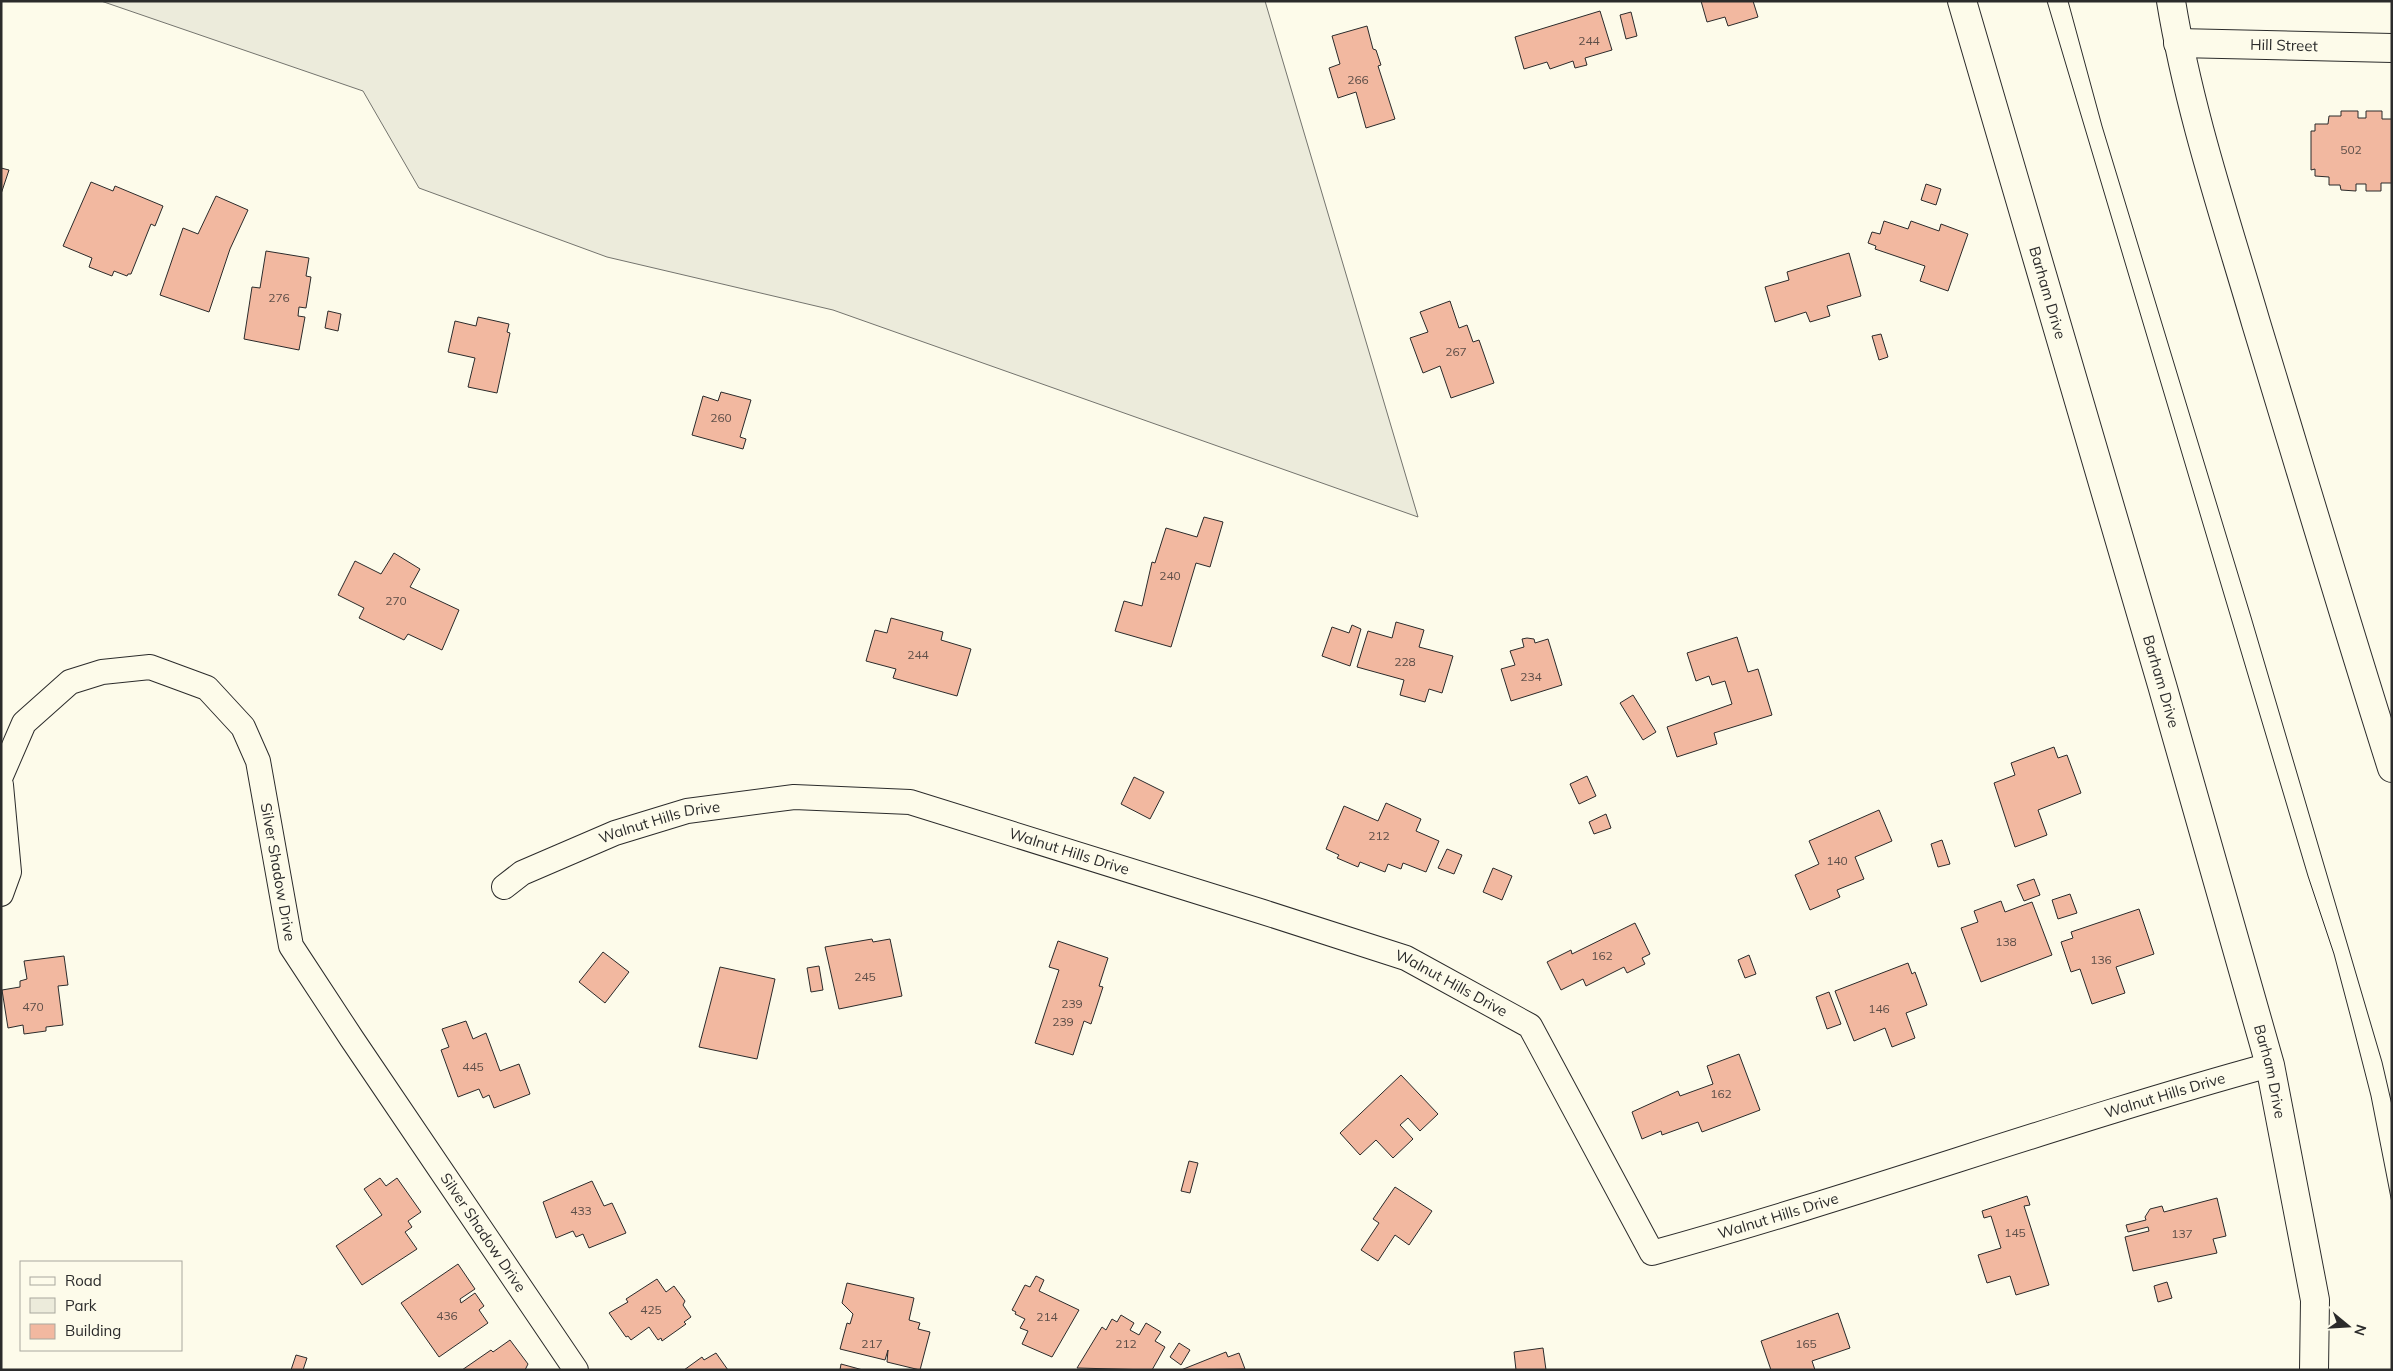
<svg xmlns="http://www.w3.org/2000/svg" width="2393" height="1371" viewBox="0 0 2393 1371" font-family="Mulish,sans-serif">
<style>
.green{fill:#ecebdb;stroke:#74746e}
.building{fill:#f2b8a0;stroke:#2b2b2b}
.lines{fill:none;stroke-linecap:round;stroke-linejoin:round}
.street-casing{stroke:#2b2b2b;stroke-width:26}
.secondary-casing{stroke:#2b2b2b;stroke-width:30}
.street{stroke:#fdfbea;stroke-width:24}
.secondary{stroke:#fdfbea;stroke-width:28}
.tram{stroke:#2b2b2b;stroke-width:1}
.labels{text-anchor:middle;stroke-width:4;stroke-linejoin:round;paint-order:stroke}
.number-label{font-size:12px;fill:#5d4e48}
.street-label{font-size:15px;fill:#2b2b2b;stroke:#fdfbea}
</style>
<rect width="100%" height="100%" fill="#fdfbea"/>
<path class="green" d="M 101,1 L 1265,1 L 1418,517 L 833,310 L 607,257 L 419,188 L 363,91 Z"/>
<g class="building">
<path d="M 1701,1 L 1753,1 L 1758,17 L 1728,26 L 1725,17 L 1707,22 Z"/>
<path d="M 1600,11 L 1612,50 L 1585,58 L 1587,65 L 1575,68 L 1573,61 L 1550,69 L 1547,62 L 1524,69 L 1515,37 Z"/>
<path d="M 1631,12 L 1637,36 L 1626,39 L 1620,15 Z"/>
<path d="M 1367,26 L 1373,49 L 1376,50 L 1381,65 L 1378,66 L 1395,119 L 1366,128 L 1356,92 L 1338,98 L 1329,68 L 1340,64 L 1332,36 Z"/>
<path d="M 2341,111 L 2358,111 L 2358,118 L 2366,118 L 2366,111 L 2382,111 L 2382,119 L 2392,119 L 2392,183 L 2381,183 L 2381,191 L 2366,191 L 2366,184 L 2356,184 L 2356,191 L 2341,190 L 2340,185 L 2329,185 L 2329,177 L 2315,176 L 2315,169 L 2311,170 L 2311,131 L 2315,131 L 2315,124 L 2328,124 L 2329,116 L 2341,116 Z"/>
<path d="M 1,168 L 9,170 L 1,194 Z"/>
<path d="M 91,182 L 113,191 L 115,186 L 163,206 L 155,226 L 151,224 L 131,274 L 128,274 L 127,276 L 114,271 L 112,276 L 89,267 L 92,258 L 63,246 Z"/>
<path d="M 1926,184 L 1941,189 L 1936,205 L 1921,200 Z"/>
<path d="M 216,196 L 248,210 L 230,249 L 209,312 L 160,295 L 183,228 L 198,234 Z"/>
<path d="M 1884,221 L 1908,229 L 1911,221 L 1939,231 L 1941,224 L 1968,234 L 1948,291 L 1920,281 L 1925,266 L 1875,249 L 1876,246 L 1868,243 L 1872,232 L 1880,234 Z"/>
<path d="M 266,251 L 309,258 L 306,276 L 311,277 L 306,308 L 299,307 L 298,316 L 305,317 L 299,350 L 244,339 L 252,287 L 260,288 Z"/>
<path d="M 1849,253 L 1861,296 L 1827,306 L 1830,316 L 1810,322 L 1806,312 L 1775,322 L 1765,287 L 1789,280 L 1787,272 Z"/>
<path d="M 1450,301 L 1459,328 L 1467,325 L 1473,342 L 1479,340 L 1494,383 L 1451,398 L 1440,366 L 1423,373 L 1410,338 L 1428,332 L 1420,312 Z"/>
<path d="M 328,311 L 341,314 L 338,331 L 325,328 Z"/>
<path d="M 478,317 L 509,324 L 507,332 L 510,333 L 497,393 L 468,387 L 475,358 L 448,352 L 455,321 L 476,326 Z"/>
<path d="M 1881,334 L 1888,357 L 1879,360 L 1872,336 Z"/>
<path d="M 721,392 L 751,400 L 740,437 L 746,439 L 743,449 L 692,435 L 703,396 L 718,401 Z"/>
<path d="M 1204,517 L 1223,522 L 1210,567 L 1196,563 L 1171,647 L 1115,631 L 1124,601 L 1142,606 L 1152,562 L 1155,563 L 1166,528 L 1197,537 Z"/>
<path d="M 394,553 L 420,569 L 410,587 L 459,610 L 442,650 L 408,634 L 404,640 L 359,618 L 364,608 L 338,595 L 355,561 L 381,574 Z"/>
<path d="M 891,618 L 943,632 L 941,640 L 971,649 L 957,696 L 893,678 L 896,669 L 866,661 L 875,630 L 887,633 Z"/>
<path d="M 1396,622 L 1424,630 L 1419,647 L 1453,656 L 1442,693 L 1429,689 L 1425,702 L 1400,695 L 1404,680 L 1357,667 L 1368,631 L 1392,638 Z"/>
<path d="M 1352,625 L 1361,629 L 1350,666 L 1322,656 L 1332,627 L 1349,633 Z"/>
<path d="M 1737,637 L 1748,672 L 1758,669 L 1772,715 L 1714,733 L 1717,744 L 1677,757 L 1667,727 L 1732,704 L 1725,681 L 1712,685 L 1709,676 L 1696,681 L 1687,653 Z"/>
<path d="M 1527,638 L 1534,639 L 1535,643 L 1548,639 L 1562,685 L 1511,701 L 1501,669 L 1515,665 L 1510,651 L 1524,647 L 1522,639 Z"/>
<path d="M 1633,695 L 1656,732 L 1643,740 L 1620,703 Z"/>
<path d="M 2054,747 L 2058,758 L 2067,755 L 2081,793 L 2038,810 L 2047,835 L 2015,847 L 1994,783 L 2015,775 L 2011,763 Z"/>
<path d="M 1587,776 L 1596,796 L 1579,804 L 1570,784 Z"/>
<path d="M 1134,777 L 1164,792 L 1150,819 L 1121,804 Z"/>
<path d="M 1386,803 L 1421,819 L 1416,831 L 1439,841 L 1426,872 L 1403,863 L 1401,869 L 1388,864 L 1385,872 L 1360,862 L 1358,867 L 1337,858 L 1339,855 L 1326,849 L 1344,806 L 1378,821 Z"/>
<path d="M 1879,810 L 1892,841 L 1855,857 L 1864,879 L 1837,890 L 1840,897 L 1810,910 L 1795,875 L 1819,864 L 1809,841 Z"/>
<path d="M 1606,814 L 1611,828 L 1594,834 L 1589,822 Z"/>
<path d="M 1942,840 L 1950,864 L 1938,867 L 1931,844 Z"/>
<path d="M 1447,849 L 1462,855 L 1454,874 L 1438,868 Z"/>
<path d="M 1493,868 L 1512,876 L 1502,900 L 1483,892 Z"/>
<path d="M 2034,879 L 2040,895 L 2024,901 L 2017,885 Z"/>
<path d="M 2070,894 L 2077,913 L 2058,919 L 2052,900 Z"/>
<path d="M 2001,901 L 2005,912 L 2032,902 L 2052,955 L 1981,982 L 1961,928 L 1978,922 L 1974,911 Z"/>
<path d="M 2139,909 L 2154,954 L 2116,967 L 2125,993 L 2092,1004 L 2080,969 L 2071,972 L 2061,942 L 2073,938 L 2071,932 Z"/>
<path d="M 1635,923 L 1650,954 L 1642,958 L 1645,964 L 1627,973 L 1624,967 L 1586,986 L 1583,979 L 1561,990 L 1547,962 L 1571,950 L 1572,954 Z"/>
<path d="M 872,939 L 873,942 L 890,939 L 902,996 L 839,1009 L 825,947 Z"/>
<path d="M 1058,941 L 1108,958 L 1099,986 L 1103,987 L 1091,1024 L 1084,1021 L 1073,1055 L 1035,1043 L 1059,970 L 1049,967 Z"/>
<path d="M 603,952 L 629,972 L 605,1003 L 579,982 Z"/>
<path d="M 1749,955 L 1756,974 L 1745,978 L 1738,960 Z"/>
<path d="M 64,956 L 68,985 L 58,986 L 63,1025 L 46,1027 L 46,1031 L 24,1034 L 23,1025 L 8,1028 L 2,990 L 20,987 L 20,981 L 27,979 L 24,961 Z"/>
<path d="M 1908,963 L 1912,974 L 1915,972 L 1927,1005 L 1906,1013 L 1915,1038 L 1892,1047 L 1885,1028 L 1854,1041 L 1835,991 Z"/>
<path d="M 819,966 L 823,990 L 811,992 L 807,968 Z"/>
<path d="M 720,967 L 775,979 L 757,1059 L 699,1047 Z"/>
<path d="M 1829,992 L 1841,1024 L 1827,1029 L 1816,997 Z"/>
<path d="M 466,1021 L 473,1039 L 486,1033 L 500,1071 L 519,1064 L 530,1094 L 494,1108 L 489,1095 L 483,1098 L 479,1089 L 458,1097 L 441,1050 L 449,1047 L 442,1029 Z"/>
<path d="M 1739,1054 L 1760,1110 L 1702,1132 L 1698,1122 L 1662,1135 L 1661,1131 L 1642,1139 L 1632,1112 L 1678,1091 L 1680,1096 L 1713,1084 L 1707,1066 Z"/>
<path d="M 1401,1075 L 1438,1114 L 1420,1131 L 1408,1118 L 1400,1125 L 1413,1139 L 1393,1158 L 1376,1140 L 1360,1155 L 1340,1133 Z"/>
<path d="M 1189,1161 L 1198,1163 L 1190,1193 L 1181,1191 Z"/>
<path d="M 380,1178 L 386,1186 L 397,1178 L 421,1212 L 408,1221 L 412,1227 L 405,1232 L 417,1249 L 362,1285 L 336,1246 L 382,1215 L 364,1189 Z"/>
<path d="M 592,1181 L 604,1206 L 612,1203 L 626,1233 L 589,1248 L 583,1234 L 576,1237 L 573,1231 L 556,1238 L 543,1202 Z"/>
<path d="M 1395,1187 L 1432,1211 L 1409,1245 L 1395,1235 L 1378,1261 L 1361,1250 L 1379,1223 L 1373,1219 Z"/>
<path d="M 2027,1196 L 2030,1205 L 2024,1206 L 2049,1285 L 2016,1295 L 2010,1276 L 1987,1283 L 1978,1255 L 2001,1248 L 1991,1216 L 1984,1218 L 1982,1211 Z"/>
<path d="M 2217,1198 L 2226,1236 L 2213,1239 L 2217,1253 L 2133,1271 L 2125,1237 L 2149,1231 L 2148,1227 L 2128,1232 L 2126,1225 L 2146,1220 L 2145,1217 L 2150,1209 L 2162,1206 L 2164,1212 Z"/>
<path d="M 458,1264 L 475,1289 L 460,1299 L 461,1303 L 475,1293 L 484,1306 L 479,1310 L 488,1323 L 439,1357 L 401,1303 Z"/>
<path d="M 1036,1276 L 1044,1280 L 1039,1291 L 1079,1310 L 1052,1357 L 1022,1344 L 1028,1331 L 1020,1328 L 1025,1319 L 1015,1314 L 1016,1312 L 1012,1310 L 1025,1285 L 1030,1287 Z"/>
<path d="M 657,1279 L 666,1292 L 674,1286 L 685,1301 L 683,1305 L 691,1317 L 684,1322 L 686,1324 L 662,1341 L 661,1338 L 658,1340 L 649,1327 L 631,1340 L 628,1336 L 626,1337 L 609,1313 L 628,1302 L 626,1299 Z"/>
<path d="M 2167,1282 L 2172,1298 L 2158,1302 L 2154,1286 Z"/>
<path d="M 847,1283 L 914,1298 L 909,1320 L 920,1323 L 918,1329 L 930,1332 L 920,1370 L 887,1362 L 888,1350 L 885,1360 L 840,1349 L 847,1323 L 850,1324 L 853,1314 L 842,1303 Z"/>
<path d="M 1838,1313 L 1850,1348 L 1812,1361 L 1815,1370 L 1771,1370 L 1761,1341 Z"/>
<path d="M 1121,1315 L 1134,1323 L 1130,1330 L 1139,1335 L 1146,1323 L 1161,1332 L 1155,1341 L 1165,1347 L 1152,1370 L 1077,1368 L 1102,1327 L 1106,1330 L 1112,1319 L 1117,1322 Z"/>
<path d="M 510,1340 L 528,1364 L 525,1370 L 462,1370 L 491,1350 L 493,1352 Z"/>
<path d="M 1179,1343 L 1190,1350 L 1181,1365 L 1170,1357 Z"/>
<path d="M 1543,1348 L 1546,1370 L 1516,1370 L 1514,1352 Z"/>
<path d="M 1226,1352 L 1228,1357 L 1239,1353 L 1245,1369 L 1181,1370 Z"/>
<path d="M 716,1353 L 728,1370 L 684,1370 L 702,1357 L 704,1360 Z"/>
<path d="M 296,1355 L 307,1358 L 303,1370 L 291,1370 Z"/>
<path d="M 841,1364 L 863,1370 L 840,1370 Z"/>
</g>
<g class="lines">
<g class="street-casing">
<g id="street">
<path id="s1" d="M 1,776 L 24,723 L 70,682 L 102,672 L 150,667 L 207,688 L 243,727 L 258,761 L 291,946 L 352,1039 L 576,1370"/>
<path d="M 1,785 L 9,872 L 1,894"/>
<path id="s2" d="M 504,887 L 522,873 L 615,833 L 687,811 L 794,797 L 910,802 L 1263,912 L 1406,958 L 1530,1026 L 1652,1253 C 1859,1196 2062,1122 2270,1065"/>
</g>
</g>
<g class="secondary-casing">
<g id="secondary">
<path id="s3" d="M 1962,1 L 2162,685 L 2270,1065 L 2315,1300 L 2314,1370"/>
<path d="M 2171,1 C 2189,111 2225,217 2256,323 C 2301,471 2345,620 2392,768"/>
<path id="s4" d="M 2178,43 L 2392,48"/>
</g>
</g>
<use href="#street" class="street"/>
<use href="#secondary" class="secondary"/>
<g class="tram">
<path d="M 2047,1 L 2308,876 L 2334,954 L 2352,1022 L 2371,1096 L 2392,1203"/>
<path d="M 2068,1 L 2102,126 L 2251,617 L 2382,1062 L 2392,1105"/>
</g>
</g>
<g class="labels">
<g class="number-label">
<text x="1589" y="45">244</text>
<text x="1358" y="84">266</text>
<text x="2351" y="154">502</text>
<text x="279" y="302">276</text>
<text x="1456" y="356">267</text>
<text x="721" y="422">260</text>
<text x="1170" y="580">240</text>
<text x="396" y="605">270</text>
<text x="918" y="659">244</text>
<text x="1405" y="666">228</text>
<text x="1531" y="681">234</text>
<text x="1379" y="840">212</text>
<text x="1837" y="865">140</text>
<text x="2006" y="946">138</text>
<text x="1602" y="960">162</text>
<text x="2101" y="964">136</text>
<text x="865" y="981">245</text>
<text x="1072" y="1008">239</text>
<text x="33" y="1011">470</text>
<text x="1879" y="1013">146</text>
<text x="1063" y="1026">239</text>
<text x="473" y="1071">445</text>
<text x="1721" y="1098">162</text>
<text x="581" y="1215">433</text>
<text x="2015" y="1237">145</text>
<text x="2182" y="1238">137</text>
<text x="651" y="1314">425</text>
<text x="447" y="1320">436</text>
<text x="1047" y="1321">214</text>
<text x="872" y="1348">217</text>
<text x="1126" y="1348">212</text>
<text x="1806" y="1348">165</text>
</g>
<g class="street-label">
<text dy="5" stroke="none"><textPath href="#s4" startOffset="106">Hill Street</textPath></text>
<text dy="5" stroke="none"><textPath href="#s3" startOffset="304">Barham Drive</textPath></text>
<text dy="5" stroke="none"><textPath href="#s3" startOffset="709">Barham Drive</textPath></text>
<text dy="5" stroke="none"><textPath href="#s2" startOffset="170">Walnut Hills Drive</textPath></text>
<text dy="5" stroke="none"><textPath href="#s2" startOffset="590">Walnut Hills Drive</textPath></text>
<text dy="5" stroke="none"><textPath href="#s1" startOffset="465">Silver Shadow Drive</textPath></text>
<text dy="5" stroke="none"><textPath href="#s2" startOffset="995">Walnut Hills Drive</textPath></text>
<text dy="5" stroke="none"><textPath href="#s3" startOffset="1114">Barham Drive</textPath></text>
<text dy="5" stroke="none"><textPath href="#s2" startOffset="1879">Walnut Hills Drive</textPath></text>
<text dy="5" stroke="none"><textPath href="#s2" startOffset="1474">Walnut Hills Drive</textPath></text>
<text dy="5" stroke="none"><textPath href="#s1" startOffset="885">Silver Shadow Drive</textPath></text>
</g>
</g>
<rect width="2393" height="1371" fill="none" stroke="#2b2b2b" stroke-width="5"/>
<rect x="20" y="1261" width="162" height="90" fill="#fdfbea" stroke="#a9a89e"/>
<rect x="30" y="1277" width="25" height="8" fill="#fdfbea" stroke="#a9a89e"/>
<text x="65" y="1286" font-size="15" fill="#2b2b2b">Road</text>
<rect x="30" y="1298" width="25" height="15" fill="#ecebdb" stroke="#a9a89e"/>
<text x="65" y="1311" font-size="15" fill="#2b2b2b">Park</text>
<rect x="30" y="1324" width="25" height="15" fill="#f2b8a0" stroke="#a9a89e"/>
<text x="65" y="1336" font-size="15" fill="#2b2b2b">Building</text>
<g transform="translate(2348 1326) rotate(108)" stroke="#fdfbea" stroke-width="4" paint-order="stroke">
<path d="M0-4L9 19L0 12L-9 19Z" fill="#2b2b2b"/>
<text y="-8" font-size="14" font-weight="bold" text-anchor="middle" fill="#2b2b2b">N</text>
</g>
</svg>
